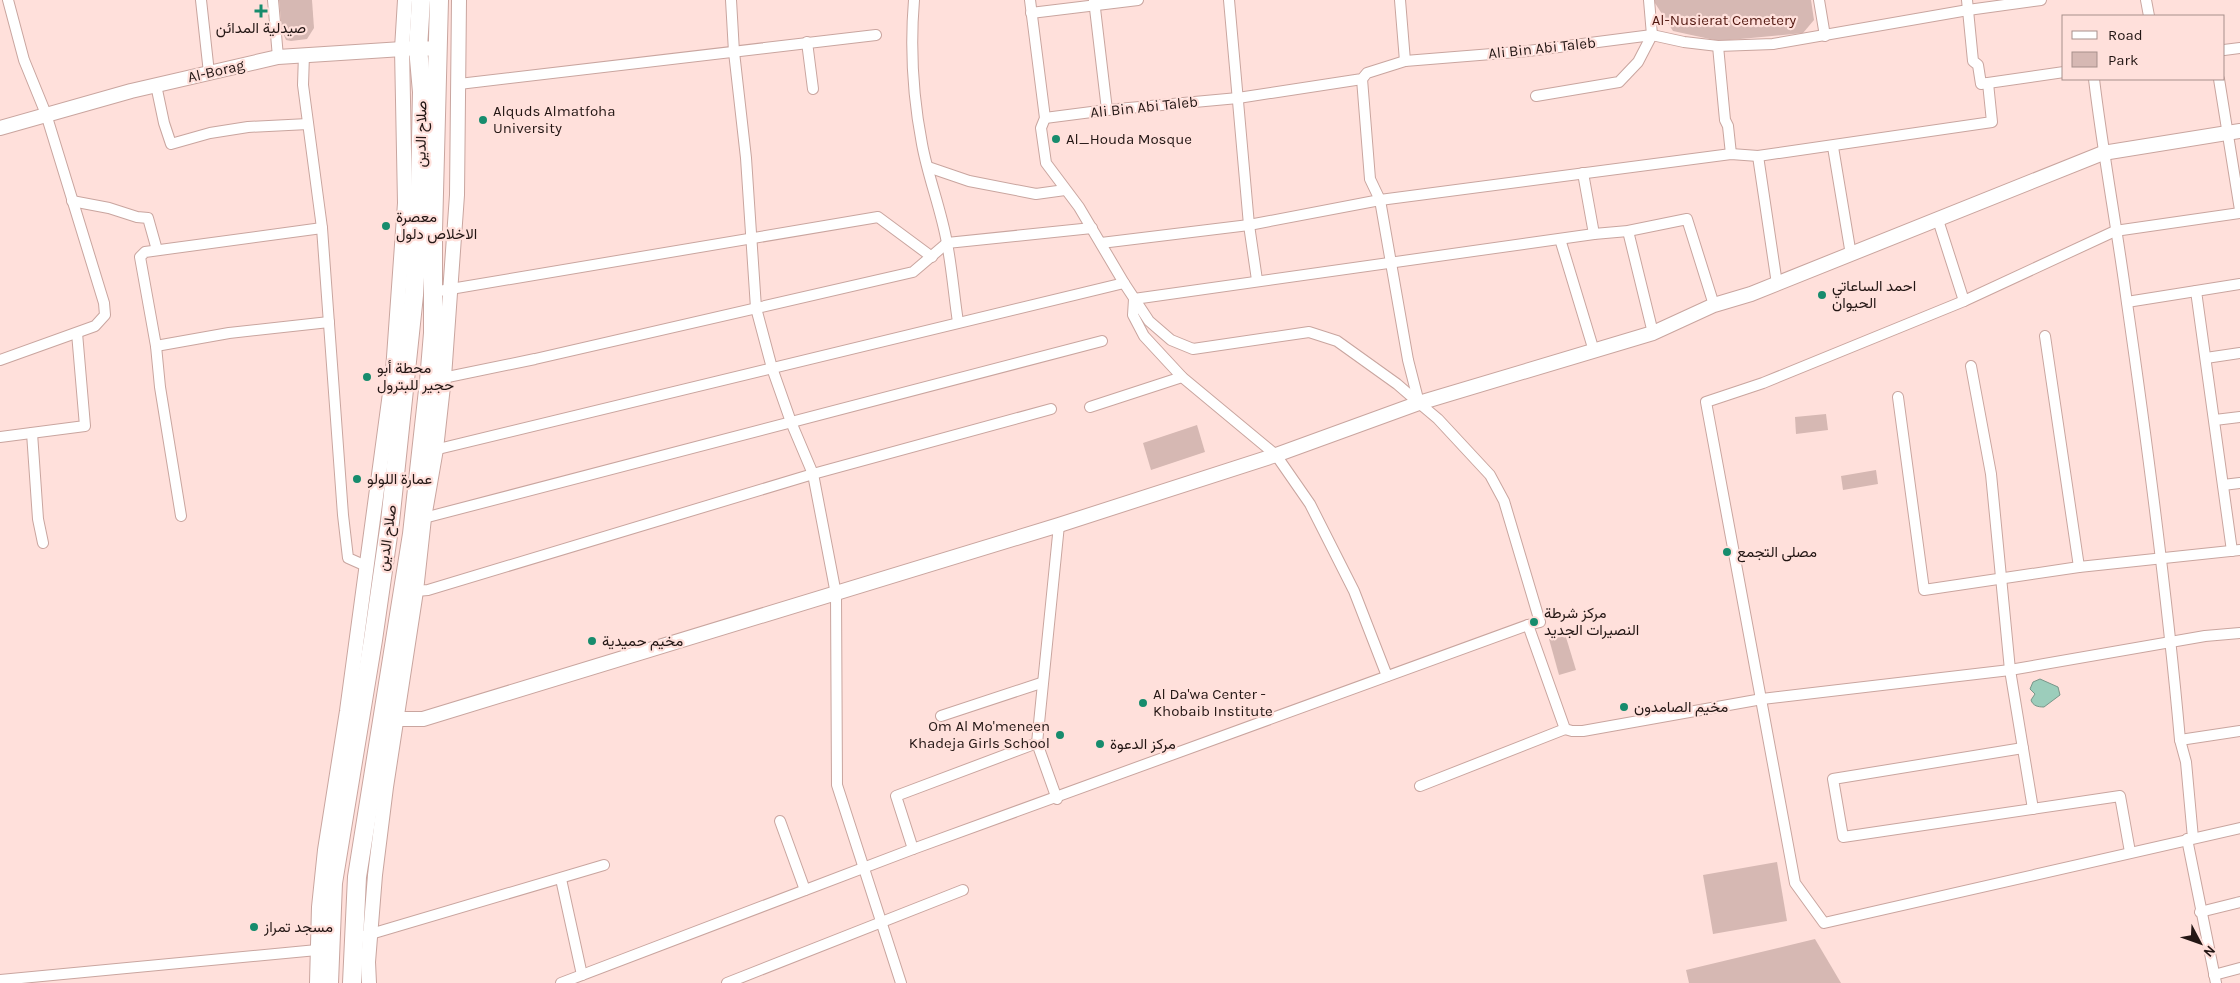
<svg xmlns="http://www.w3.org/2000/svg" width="2240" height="983" viewBox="0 0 2240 983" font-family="Karla,Vazirmatn,sans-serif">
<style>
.green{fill:#d6b8b3}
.water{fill:#9ccdbb;stroke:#789689}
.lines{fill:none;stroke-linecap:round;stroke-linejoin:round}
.street-casing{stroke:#c9a59f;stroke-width:12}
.secondary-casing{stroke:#c9a59f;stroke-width:16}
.highway-casing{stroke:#c9a59f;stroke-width:20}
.street{stroke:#fff;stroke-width:10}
.secondary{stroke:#fff;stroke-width:14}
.highway{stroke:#fff;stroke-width:18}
.poi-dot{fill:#178c6d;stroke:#ffe0db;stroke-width:2}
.labels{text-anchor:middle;stroke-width:4.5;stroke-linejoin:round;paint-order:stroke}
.park-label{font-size:15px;fill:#531912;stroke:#ffe0db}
.poi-label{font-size:15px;fill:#231614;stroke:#ffe0db;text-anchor:start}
.street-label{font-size:15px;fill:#231614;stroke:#ffe0db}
</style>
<rect width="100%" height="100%" fill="#ffe0db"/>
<g class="green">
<path d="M 279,0 L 312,0 L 314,28 L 307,39 L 291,41 L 286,40 L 282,31 Z"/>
<path d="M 1653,0 L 1811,0 L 1814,20 L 1803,33 L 1719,41 L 1673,31 Z"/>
<path d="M 1826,414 L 1828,430 L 1796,434 L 1795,417 Z"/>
<path d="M 1197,425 L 1205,452 L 1151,470 L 1143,443 Z"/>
<path d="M 1876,470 L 1878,484 L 1843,490 L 1841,476 Z"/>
<path d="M 1565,634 L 1576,670 L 1559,675 L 1549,639 Z"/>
<path d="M 1777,862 L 1787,921 L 1713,934 L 1703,875 Z"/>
<path d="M 1815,939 L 1841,983 L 1689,983 L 1686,970 Z"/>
</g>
<path class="water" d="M 2040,679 L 2058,687 L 2060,695 L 2044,707 C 2038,707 2033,706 2031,700 L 2035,694 L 2030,689 L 2033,682 Z"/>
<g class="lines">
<g class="street-casing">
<g id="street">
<path d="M 201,0 L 209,73"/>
<path d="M 273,0 L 278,57"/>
<path d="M 731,0 L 734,52 L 746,158 L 756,308 L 772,368 L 791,422 L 813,474 L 836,594 L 837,785 L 901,983"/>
<path d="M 914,0 C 910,48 913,97 922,144 C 928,177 941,209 947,243 C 952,269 954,296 958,322"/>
<path d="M 1030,0 L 1045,118 L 1041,128 L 1046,163 L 1079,207 L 1124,283 L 1149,321 L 1171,340 L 1193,349 L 1309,332 L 1337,341 L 1397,384 L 1419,403"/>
<path d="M 1094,0 L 1107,110"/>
<path d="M 1229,0 L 1249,225 L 1257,280"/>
<path d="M 1400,0 L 1405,61"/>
<path d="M 1819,0 L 1825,36"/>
<path d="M 1967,0 L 1973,61 L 1978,65 L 1981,84 L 2064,72"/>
<path d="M 2146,0 L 2149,16"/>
<path d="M 1031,13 L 1138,0"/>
<path d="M 807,42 L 813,89"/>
<path d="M 1718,46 L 1725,120 L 1728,126 L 1731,154"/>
<path d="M 2224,50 L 2240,48"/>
<path d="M 304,54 L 303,85 L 322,228 L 343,515 L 348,558 L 366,566"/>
<path d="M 1362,79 L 1370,179 L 1380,200 L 1408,360 L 1419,403 L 1438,419 L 1490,475 L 1504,501 L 1540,622 L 1528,625 L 1565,729 L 1572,731 L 1583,731 L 1762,699 L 2010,670 L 2205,636 L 2240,633"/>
<path d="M 2094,79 C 2103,154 2117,228 2127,303 C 2148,449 2167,594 2180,740 L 2186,762 L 2193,838"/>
<path d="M 2219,79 L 2240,210"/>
<path d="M 459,84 L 876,35"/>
<path d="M 156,85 L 164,123 L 171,144 L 210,133 L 248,127 L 308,124"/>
<path d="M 1536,96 L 1619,82 L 1638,62 L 1652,35 L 1649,0"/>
<path d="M 1045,118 L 1107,110 L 1238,98 L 1362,79 L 1367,73 L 1405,61 L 1528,51 L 1652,35 L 1684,42 L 1718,46 L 1773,44 L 1968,10 L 2041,0"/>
<path d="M 1833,147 L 1851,255"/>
<path d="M 1758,156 L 1777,284"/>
<path d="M 928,167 L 969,181 L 1036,194 L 1065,190"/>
<path d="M 1583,173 L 1594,234"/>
<path d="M 72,201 L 109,208 L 137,217 L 148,218 L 157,250"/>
<path d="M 2240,213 L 2115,231 L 1964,301 L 1763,383 L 1706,402 L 1795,883 L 1824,923 L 2240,828"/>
<path d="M 1938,220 L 1964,301"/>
<path d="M 1628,231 L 1653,333"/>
<path d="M 1560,239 L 1594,351"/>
<path d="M 1101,243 L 1249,225 L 1380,200 L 1731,154 L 1758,156 L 1992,122 L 1988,83"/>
<path d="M 433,292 L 878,217 L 932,257"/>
<path d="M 1134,299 L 1594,234 L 1628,231 L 1687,219 L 1714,305"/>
<path d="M 1134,299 L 1133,315 L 1144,336 L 1182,377 L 1276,455 L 1310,504 L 1354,591 L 1387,676"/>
<path d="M 2127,302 L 2196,291"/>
<path d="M 2045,336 L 2079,567"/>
<path d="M 156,346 L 229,333 L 329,322"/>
<path d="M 2206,358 L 2240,353"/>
<path d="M 0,360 L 95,326 L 105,315 L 104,303 L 46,114 L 24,60 L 8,0"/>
<path d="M 1971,366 L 1991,474 L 2010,670 L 2033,809"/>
<path d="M 438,379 L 535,359 L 913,272 L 947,243 L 1092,228"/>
<path d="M 1898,397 L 1924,590 L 2079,567 L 2240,550"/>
<path d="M 1090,407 L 1182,377"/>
<path d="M 2215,420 L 2240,417"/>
<path d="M 32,433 L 38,519 L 43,543"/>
<path d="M 0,437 L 85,426 L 77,333"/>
<path d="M 430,451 L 1124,283"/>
<path d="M 2223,485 L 2240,483"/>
<path d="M 181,516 L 160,387 L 156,346 L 140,257 L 145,252 L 322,228"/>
<path d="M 424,518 L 1102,341"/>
<path d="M 2232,551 L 2196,291 L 2240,284"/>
<path d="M 416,591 L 428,590 L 813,474 L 1051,409"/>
<path d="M 941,716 L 1041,683"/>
<path d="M 2180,740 L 2240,731"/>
<path d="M 2023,748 L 1833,779 L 1843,837 L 2120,796 L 2130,852"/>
<path d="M 1420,786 L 1565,729"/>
<path d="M 1057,799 L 1037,743 L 1059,525"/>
<path d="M 780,821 L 805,890"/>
<path d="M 2187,839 L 2216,983"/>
<path d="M 913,849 L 896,796 L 1037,743"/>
<path d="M 561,879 L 582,975"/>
<path d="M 2200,912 L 2240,902"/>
<path d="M 364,936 L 604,865"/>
<path d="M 2214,975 L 2240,968"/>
<path d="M 0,980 L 317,950"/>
<path d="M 561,983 L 913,849 L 1528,625"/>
<path d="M 727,983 L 963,890"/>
</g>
</g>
<g class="secondary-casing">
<g id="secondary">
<path d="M 0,128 L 131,91 L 278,57 L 418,48 L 439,49"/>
<path d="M 398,719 L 423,719 L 1059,525 L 1276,455 L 1419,403 L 1653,333 L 1714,305 L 1751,294 L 2103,153 L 2240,131"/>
<path d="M 317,983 L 319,907 L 325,850 L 347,711 L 393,371 L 405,203 L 402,49 L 405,0"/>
<path d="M 369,983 L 368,962 L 375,875 L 386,787 L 416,591 L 424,518 L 436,449 L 444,377 L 457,195 L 459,0"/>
</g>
</g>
<g class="highway-casing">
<g id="highway">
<path d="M 329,983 L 333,883 L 373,640 L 390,522 L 414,295 L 420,188 L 422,92 L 418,48 L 421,0"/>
<path d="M 352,983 L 357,877 L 412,534 L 429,381 L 433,333 L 433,231 L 439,0"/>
</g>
</g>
<use href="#street" class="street"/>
<use href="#secondary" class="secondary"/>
<use href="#highway" class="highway"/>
</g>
<g class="poi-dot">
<path d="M258.5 3.5h5v5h5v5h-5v5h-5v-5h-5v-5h5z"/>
<circle cx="483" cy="120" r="5"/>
<circle cx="1056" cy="139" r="5"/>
<circle cx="386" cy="226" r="5"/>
<circle cx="1822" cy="295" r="5"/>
<circle cx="367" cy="377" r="5"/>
<circle cx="357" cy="479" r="5"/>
<circle cx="1727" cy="552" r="5"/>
<circle cx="1534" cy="622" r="5"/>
<circle cx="592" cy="641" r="5"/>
<circle cx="1143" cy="703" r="5"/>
<circle cx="1624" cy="707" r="5"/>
<circle cx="1060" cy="735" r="5"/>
<circle cx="1100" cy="744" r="5"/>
<circle cx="254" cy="927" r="5"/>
</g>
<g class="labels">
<g class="park-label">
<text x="1724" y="25">Al-Nusierat Cemetery</text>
</g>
<g class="poi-label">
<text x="261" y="33" text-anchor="middle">صيدلية المدائن</text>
<text x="493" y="116">Alquds Almatfoha<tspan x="493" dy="17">University</tspan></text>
<text x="1066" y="144">Al_Houda Mosque</text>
<text x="396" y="222">معصرة<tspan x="396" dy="17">الاخلاص دلول</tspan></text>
<text x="1832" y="291">احمد الساعاتي<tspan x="1832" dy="17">الحيوان</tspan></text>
<text x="377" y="373">محطة أبو<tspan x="377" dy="17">حجير للبترول</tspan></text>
<text x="367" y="484">عمارة اللولو</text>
<text x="1737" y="557">مصلى التجمع</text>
<text x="1544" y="618">مركز شرطة<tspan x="1544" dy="17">النصيرات الجديد</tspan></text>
<text x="602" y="646">مخيم حميدية</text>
<text x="1153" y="699">Al Da'wa Center -<tspan x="1153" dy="17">Khobaib Institute</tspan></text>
<text x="1634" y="712">مخيم الصامدون</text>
<text x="1050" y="731" text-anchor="end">Om Al Mo'meneen<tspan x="1050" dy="17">Khadeja Girls School</tspan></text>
<text x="1110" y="749">مركز الدعوة</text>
<text x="264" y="932">مسجد تمراز</text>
</g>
<g class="street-label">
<text transform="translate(1542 48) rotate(-6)" y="5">Ali Bin Abi Taleb</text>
<text transform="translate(216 71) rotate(-13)" y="5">Al-Borag</text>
<text transform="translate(1144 107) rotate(-6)" y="5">Ali Bin Abi Taleb</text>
<text transform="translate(421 134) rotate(-89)" y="5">صلاح الدين</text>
<text transform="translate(387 538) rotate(-82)" y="5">صلاح الدين</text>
</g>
</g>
<rect x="2062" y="15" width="162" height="65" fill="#ffe0db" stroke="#a78f8b"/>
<rect x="2072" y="31" width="25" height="8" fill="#ffffff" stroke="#a78f8b"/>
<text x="2108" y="40" font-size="15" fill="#231614">Road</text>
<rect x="2072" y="52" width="25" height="15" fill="#d6b8b3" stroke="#a78f8b"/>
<text x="2108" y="65" font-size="15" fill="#231614">Park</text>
<g transform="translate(2200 943) rotate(131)" stroke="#ffe0db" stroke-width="4" paint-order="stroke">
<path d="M0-4L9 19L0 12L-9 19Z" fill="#231614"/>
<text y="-8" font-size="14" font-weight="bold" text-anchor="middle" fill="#231614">N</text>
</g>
</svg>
